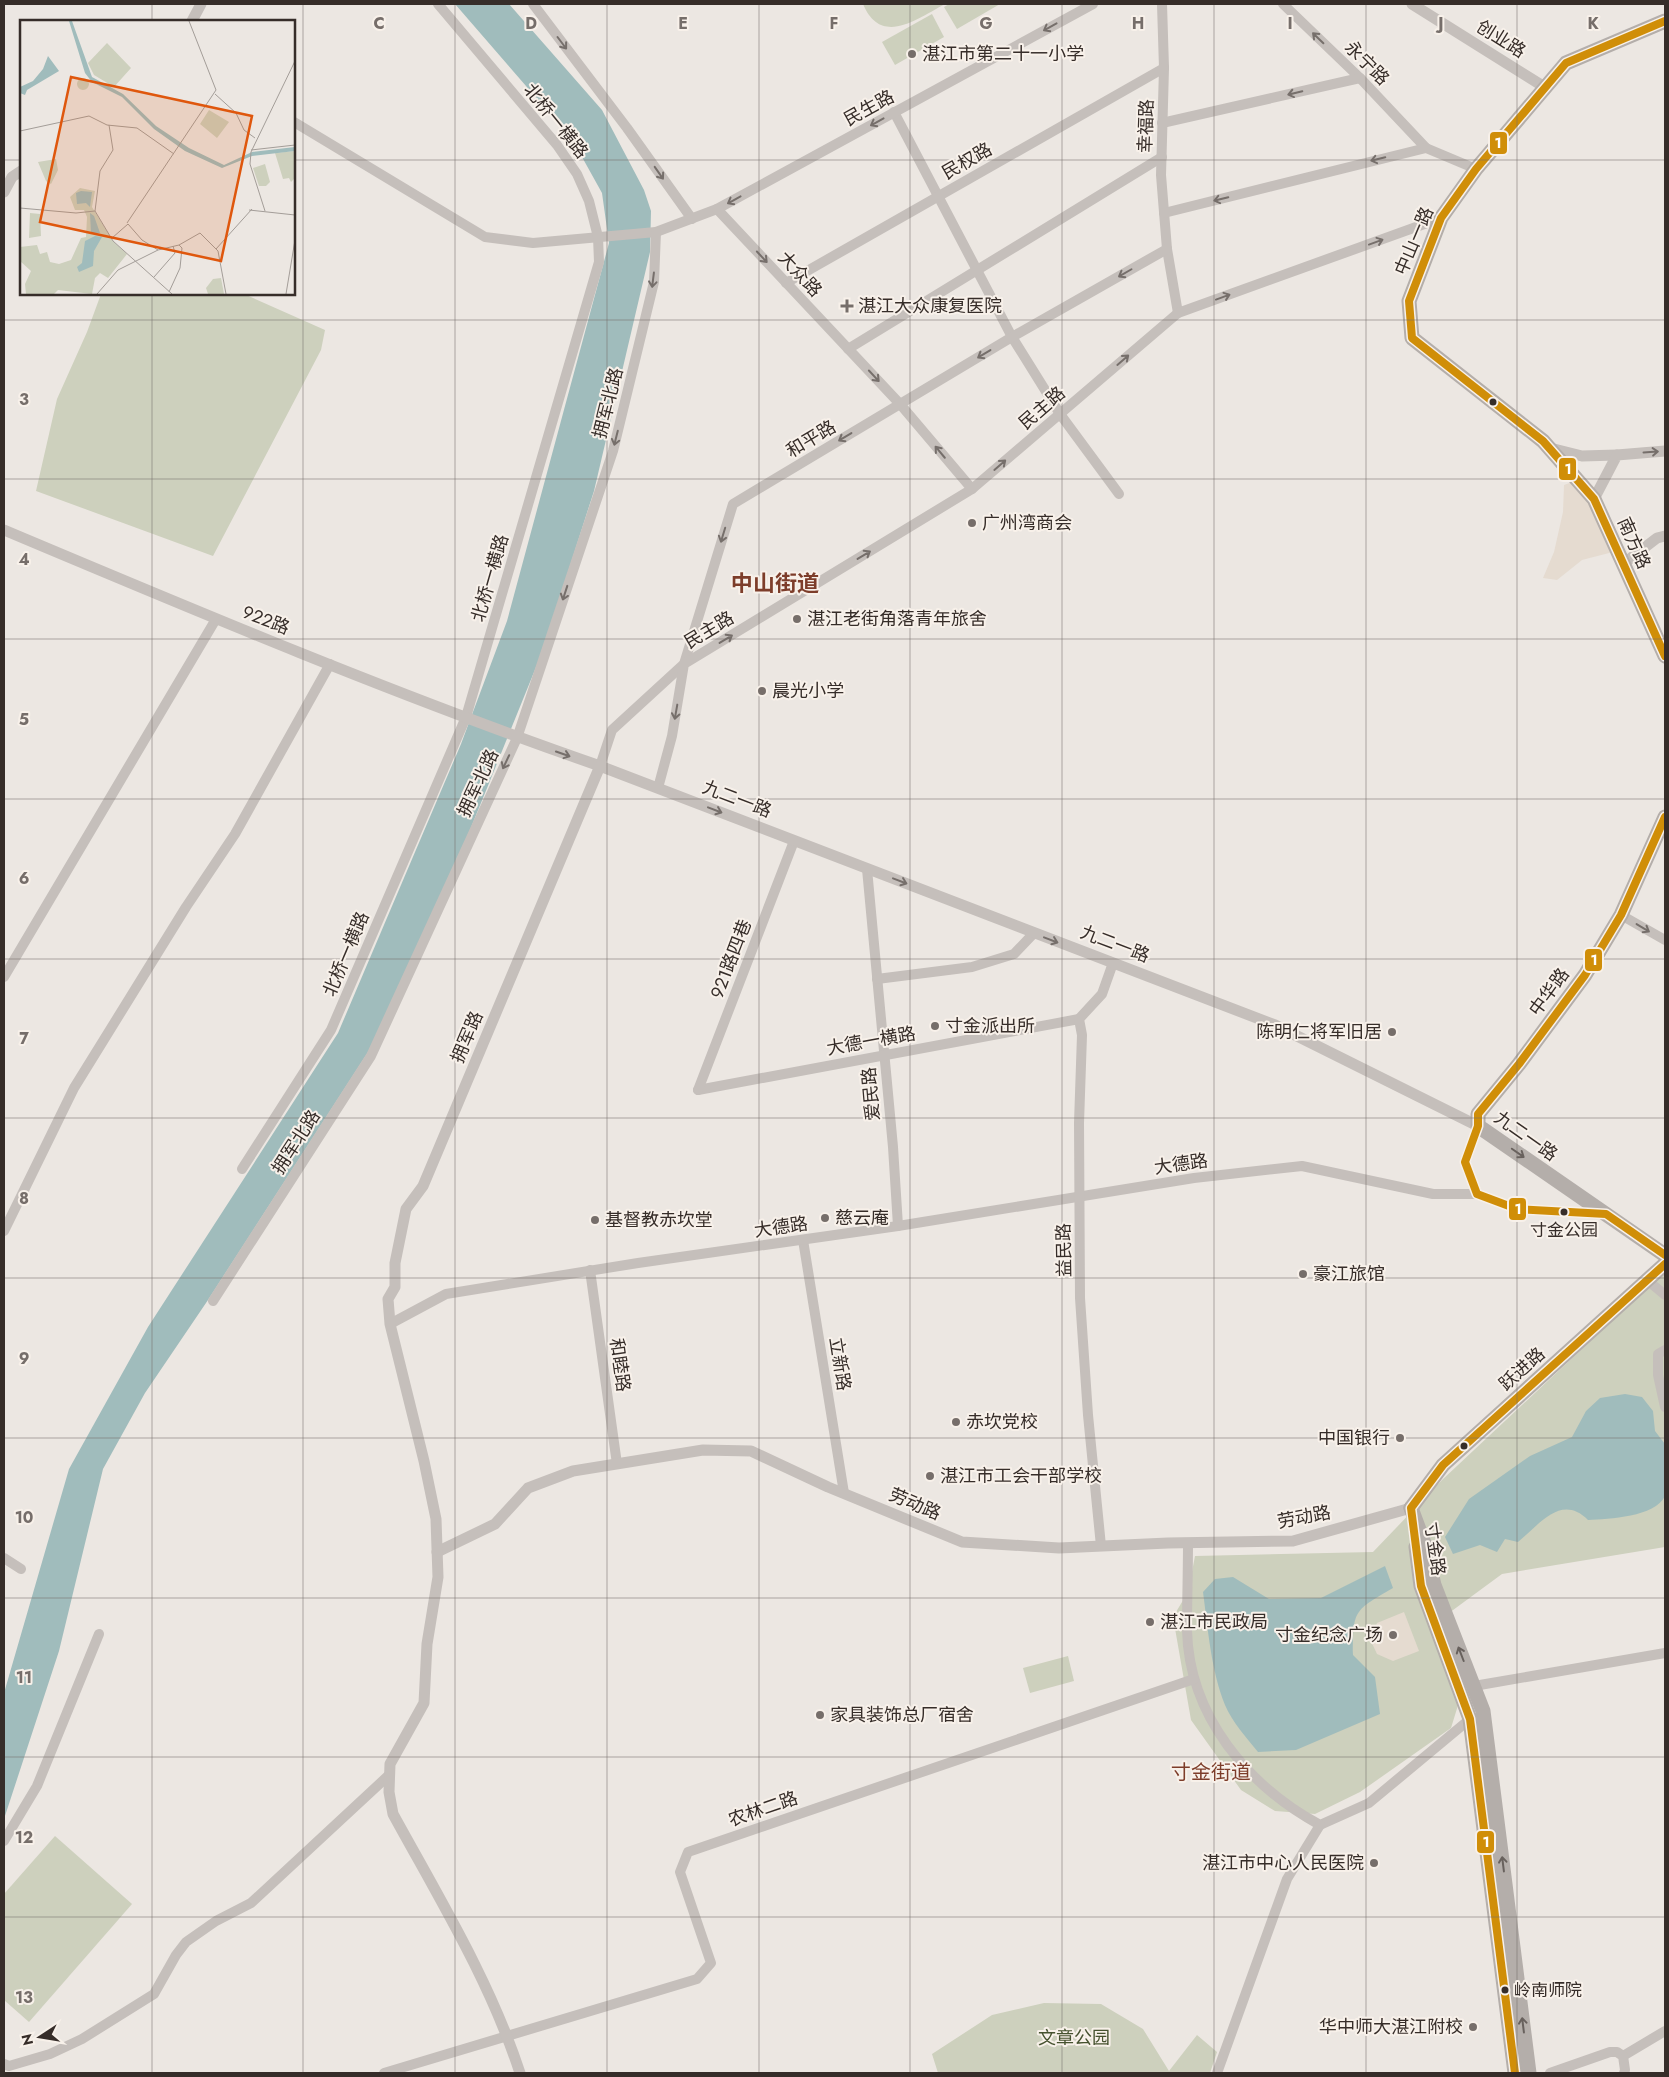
<svg xmlns="http://www.w3.org/2000/svg" width="1669" height="2077" viewBox="0 0 1669 2077" font-family="Jost,'Noto Sans SC',sans-serif">
<style>
.green{fill:#cdd0bd}
.plaza{fill:#e5dbd0}
.water{fill:#a0bcbc}
.lines{fill:none;stroke-linecap:round;stroke-linejoin:round}
.minor{stroke:#c5bfbb;stroke-width:10}
.tertiary{stroke:#c5bfbb;stroke-width:11}
.primary{stroke:#b4aeaa;stroke-width:15}
.bus-1-casing{stroke:#f8f1ea;stroke-width:11}
.bus-1{stroke:#d08e08;stroke-width:8}
.oneway{stroke:#766f6b}
.oneway2{stroke:#68615d}
.grid{fill:none;stroke:#766e6a;stroke-width:1;stroke-opacity:0.55}
.poi-dot{fill:#766e6a;stroke:#f8f1ea;stroke-width:2}
.bus-dot{fill:#362d29;stroke:#f8f1ea;stroke-width:2}
.labels{text-anchor:middle;stroke-width:4;stroke-linejoin:round;paint-order:stroke}
.bus-label{font-size:17px;fill:#362d29;stroke:#f8f1ea}
.street-label{font-size:18px;fill:#362d29;stroke:#f8f1ea}
.poi-label{font-size:18px;fill:#362d29;stroke:#f8f1ea;text-anchor:start}
.park-label{font-size:18px;fill:#46522f;stroke:#f8f1ea}
.quarter-label{font-size:20px;fill:#7d3d2a;stroke:#f8f1ea}
.district-label{font-size:22px;font-weight:bold;fill:#7d3d2a;stroke:#f8f1ea}
.inset-road{fill:none;stroke:#a39d98;stroke-width:1}
.view{fill:#df570d;fill-opacity:0.15;stroke:#df570d;stroke-width:2.5}
.inset-edge{fill:none;stroke:#362d29;stroke-width:2.5}
.grid-label{font-size:16px;text-anchor:middle;font-weight:bold;fill:#766e6a;stroke:#f8f1ea;stroke-width:4;stroke-linejoin:round;paint-order:stroke}
.line-badge{stroke:#f8f1ea;stroke-width:2}
.badge-label{font-size:14px;text-anchor:middle;font-weight:bold;fill:#fff}
</style>
<rect width="100%" height="100%" fill="#ece7e2"/>
<g class="green">
<path d="M 863,4 L 945,4 C 917,19 881,47 863,4 Z"/>
<path d="M 949,4 L 1000,4 L 957,29 L 944,7 Z"/>
<path d="M 932,14 L 944,37 L 895,65 L 882,42 Z"/>
<path d="M 101,294 L 244,294 L 325,330 L 321,350 L 213,556 L 36,491 L 57,399 L 87,332 Z"/>
<path d="M 1665,1271 L 1665,1547 L 1502,1574 L 1430,1627 L 1459,1702 L 1451,1728 L 1360,1792 L 1315,1814 L 1275,1811 L 1241,1790 L 1191,1720 L 1173,1617 L 1188,1592 L 1195,1556 L 1373,1552 L 1442,1480 Z"/>
<path d="M 1068,1656 L 1074,1681 L 1030,1693 L 1023,1668 Z"/>
<path d="M 55,1836 L 132,1904 L 29,2022 L 4,2000 L 4,1894 Z"/>
<path d="M 1044,2003 L 1101,2004 L 1143,2029 L 1169,2071 L 1197,2035 L 1217,2052 L 1210,2073 L 938,2073 L 932,2054 L 992,2015 Z"/>
</g>
<g class="plaza">
<path d="M 1575,481 L 1597,508 L 1613,552 L 1582,560 L 1557,580 L 1543,578 L 1554,552 L 1563,512 L 1564,485 Z"/>
<path d="M 1404,1612 L 1419,1651 L 1393,1661 L 1377,1654 L 1371,1641 L 1377,1623 Z"/>
</g>
<g class="water">
<path d="M 455,4 L 509,4 L 602,110 L 644,190 L 651,211 L 650,252 L 594,491 L 543,650 L 470,830 L 372,1046 L 208,1300 L 145,1393 L 103,1469 L 59,1651 L 4,1819 L 4,1693 L 69,1469 L 148,1327 L 338,1033 L 461,744 L 507,621 L 609,243 L 602,193 L 572,139 Z"/>
<path d="M 1625,1394 L 1642,1397 L 1653,1411 L 1655,1431 L 1665,1444 L 1665,1496 C 1655,1517 1609,1519 1588,1520 C 1561,1493 1539,1525 1518,1542 L 1505,1539 L 1497,1552 L 1480,1545 L 1453,1554 L 1445,1537 L 1469,1499 L 1530,1456 L 1572,1437 L 1586,1411 L 1600,1398 Z"/>
<path d="M 1385,1566 L 1393,1588 C 1354,1611 1353,1609 1353,1655 L 1375,1677 L 1380,1714 L 1296,1750 L 1258,1752 C 1247,1738 1232,1722 1225,1705 C 1211,1670 1208,1629 1203,1592 L 1215,1579 L 1233,1577 L 1269,1599 L 1321,1598 Z"/>
</g>
<g class="lines">
<g class="minor">
<path d="M 533,4 L 627,128 L 692,219"/>
<path d="M 1162,4 L 1164,68 L 1161,175 L 1167,249 L 1178,313"/>
<path d="M 1283,4 L 1360,78 L 1426,148"/>
<path d="M 894,112 L 1012,337 L 1060,414 L 1119,494"/>
<path d="M 294,122 L 485,237 L 533,243 L 656,232 L 717,209 L 1093,4"/>
<path d="M 1162,123 L 1360,78"/>
<path d="M 717,209 L 900,404 L 972,489"/>
<path d="M 1164,213 L 1426,148 L 1476,169"/>
<path d="M 786,283 L 1164,68"/>
<path d="M 848,349 L 1162,157"/>
<path d="M 600,766 L 612,730 L 684,664 L 733,504 L 1012,337 L 1167,249"/>
<path d="M 658,788 L 672,736 L 684,664 L 972,489 L 1178,313 L 1441,218"/>
<path d="M 867,869 L 893,1147 L 898,1226"/>
<path d="M 1621,915 L 1665,940"/>
<path d="M 4,977 L 216,619"/>
<path d="M 877,979 L 972,967 L 1014,954 L 1034,933"/>
<path d="M 698,1090 L 1079,1019"/>
<path d="M 698,1090 L 794,841"/>
<path d="M 1478,1126 L 1465,1162 L 1477,1194 L 1517,1209 L 1605,1214"/>
<path d="M 242,1169 L 331,1030 L 466,717 L 599,262 L 598,237 L 589,201 L 577,174 L 557,145 L 438,4"/>
<path d="M 4,1231 L 74,1088 L 186,907 L 235,834 L 330,664"/>
<path d="M 803,1240 L 844,1493"/>
<path d="M 590,1270 L 617,1464"/>
<path d="M 1647,1280 L 1665,1295"/>
<path d="M 213,1301 L 371,1056 L 517,738 L 613,451 L 654,282 L 656,232"/>
<path d="M 390,1324 L 446,1294 L 638,1263 L 898,1226 L 1194,1178 L 1302,1166 L 1433,1194 L 1477,1194"/>
<path d="M 1665,1350 L 1658,1354 L 1658,1375 L 1665,1407"/>
<path d="M 1188,1543 C 1188,1572 1187,1601 1187,1630 C 1189,1716 1248,1786 1320,1825 L 1369,1803 L 1470,1719"/>
<path d="M 1101,1546 L 1088,1415 L 1080,1298 L 1079,1123 L 1082,1035 L 1079,1019 L 1102,994 L 1113,963"/>
<path d="M 4,1558 L 21,1569"/>
<path d="M 1474,1686 L 1665,1653"/>
<path d="M 4,1841 L 37,1786 L 99,1634"/>
<path d="M 1623,2056 L 1665,2031"/>
<path d="M 4,2064 L 9,2066 L 50,2054 L 82,2039 L 154,1994 L 176,1955 L 186,1942 L 216,1921 L 251,1903 L 389,1775"/>
<path d="M 384,2073 L 697,1979 L 711,1963 L 680,1872 L 688,1852 L 1194,1679"/>
<path d="M 1217,2073 L 1287,1879 L 1320,1825"/>
<path d="M 1550,2073 L 1610,2052 L 1617,2052 L 1623,2056 L 1625,2070 L 1624,2073"/>
</g>
<g class="tertiary">
<path d="M 1412,4 L 1546,88"/>
<path d="M 192,21 L 201,4"/>
<path d="M 4,192 L 12,177 L 21,171"/>
<path d="M 1550,448 L 1582,456 L 1617,455"/>
<path d="M 1594,499 L 1617,455 L 1665,451"/>
<path d="M 4,530 C 201,613 398,696 600,766 L 1275,1025 L 1478,1126"/>
<path d="M 1623,564 L 1657,538 L 1665,536"/>
<path d="M 437,1552 L 495,1524 L 528,1488 L 573,1471 L 703,1450 L 751,1451 L 828,1487 L 962,1542 L 1059,1548 L 1168,1543 L 1293,1541 L 1411,1508"/>
<path d="M 520,2073 C 490,1981 439,1898 393,1814 L 389,1792 L 390,1764 L 424,1703 L 427,1644 L 438,1577 L 436,1519 L 424,1461 L 390,1324 L 388,1299 L 395,1287 L 395,1263 L 406,1209 L 423,1186 L 600,766"/>
</g>
<g class="primary">
<path d="M 1665,21 L 1566,63 L 1476,169 L 1441,218 L 1409,301 L 1412,338 L 1543,441 L 1594,499 L 1665,656"/>
<path d="M 1665,817 L 1621,915 L 1585,975 L 1519,1064 L 1478,1114 L 1478,1126 L 1665,1255"/>
<path d="M 1411,1508 L 1424,1543 L 1434,1585 L 1483,1711 L 1529,2073"/>
<path d="M 1411,1508 L 1443,1465 L 1665,1264"/>
<path d="M 1416,1547 L 1421,1586 L 1470,1719 L 1515,2073"/>
</g>
<g class="bus-1-casing">
<g id="bus-1">
<path d="M 1665,21 L 1566,63 L 1476,169 L 1441,218 L 1409,301 L 1412,338 L 1543,441 L 1594,499 L 1665,656"/>
<path d="M 1665,817 L 1621,915 L 1585,975 L 1519,1064 L 1478,1114 L 1478,1126 L 1465,1162 L 1477,1194 L 1517,1209 L 1606,1214 L 1665,1255"/>
<path d="M 1515,2073 L 1470,1719 L 1421,1586 L 1411,1508 L 1443,1465 L 1665,1264"/>
</g>
</g>
<use href="#bus-1" class="bus-1"/>
</g>
<defs><path id="oneway-shaft" d="M-6 0H5M1.5-3L5.5 0L1.5 3" fill="none" stroke-width="1.6" stroke-linecap="round" stroke-linejoin="round" transform="scale(1.25)"/></defs>
<g class="oneway">
<use href="#oneway-shaft" transform="translate(1050 27) rotate(151)"/>
<use href="#oneway-shaft" transform="translate(1318 38) rotate(-136)"/>
<use href="#oneway-shaft" transform="translate(562 43) rotate(53)"/>
<use href="#oneway-shaft" transform="translate(1295 93) rotate(167)"/>
<use href="#oneway-shaft" transform="translate(877 122) rotate(151)"/>
<use href="#oneway-shaft" transform="translate(1378 159) rotate(166)"/>
<use href="#oneway-shaft" transform="translate(659 173) rotate(55)"/>
<use href="#oneway-shaft" transform="translate(1221 199) rotate(166)"/>
<use href="#oneway-shaft" transform="translate(734 200) rotate(151)"/>
<use href="#oneway-shaft" transform="translate(1376 242) rotate(-20)"/>
<use href="#oneway-shaft" transform="translate(762 257) rotate(47)"/>
<use href="#oneway-shaft" transform="translate(1125 273) rotate(150)"/>
<use href="#oneway-shaft" transform="translate(653 280) rotate(97)"/>
<use href="#oneway-shaft" transform="translate(1223 297) rotate(-20)"/>
<use href="#oneway-shaft" transform="translate(984 354) rotate(149)"/>
<use href="#oneway-shaft" transform="translate(1123 360) rotate(-41)"/>
<use href="#oneway-shaft" transform="translate(874 376) rotate(47)"/>
<use href="#oneway-shaft" transform="translate(845 437) rotate(149)"/>
<use href="#oneway-shaft" transform="translate(616 438) rotate(104)"/>
<use href="#oneway-shaft" transform="translate(940 452) rotate(-130)"/>
<use href="#oneway-shaft" transform="translate(1651 452) rotate(-4)"/>
<use href="#oneway-shaft" transform="translate(1000 465) rotate(-41)"/>
<use href="#oneway-shaft" transform="translate(723 535) rotate(107)"/>
<use href="#oneway-shaft" transform="translate(864 555) rotate(-31)"/>
<use href="#oneway-shaft" transform="translate(565 593) rotate(108)"/>
<use href="#oneway-shaft" transform="translate(726 639) rotate(-31)"/>
<use href="#oneway-shaft" transform="translate(676 712) rotate(100)"/>
<use href="#oneway-shaft" transform="translate(563 754) rotate(19)"/>
<use href="#oneway-shaft" transform="translate(506 762) rotate(115)"/>
<use href="#oneway-shaft" transform="translate(715 810) rotate(21)"/>
<use href="#oneway-shaft" transform="translate(900 881) rotate(21)"/>
<use href="#oneway-shaft" transform="translate(1643 928) rotate(31)"/>
<use href="#oneway-shaft" transform="translate(1051 940) rotate(21)"/>
</g>
<g class="oneway2">
<use href="#oneway-shaft" transform="translate(1518 1153) rotate(35)"/>
<use href="#oneway-shaft" transform="translate(1461 1654) rotate(-111)"/>
<use href="#oneway-shaft" transform="translate(1503 1864) rotate(-97)"/>
<use href="#oneway-shaft" transform="translate(1523 2025) rotate(-97)"/>
</g>
<path class="grid" d="M 152,4 L 152,21M 303,4 L 303,2073M 455,4 L 455,2073M 607,4 L 607,2073M 759,4 L 759,2073M 910,4 L 910,2073M 1062,4 L 1062,2073M 1214,4 L 1214,2073M 1366,4 L 1366,2073M 1517,4 L 1517,2073M 4,160 L 21,160M 294,160 L 1665,160M 152,294 L 152,2073M 4,320 L 1665,320M 4,479 L 1665,479M 4,639 L 1665,639M 4,799 L 1665,799M 4,959 L 1665,959M 4,1118 L 1665,1118M 4,1278 L 1665,1278M 4,1438 L 1665,1438M 4,1598 L 1665,1598M 4,1757 L 1665,1757M 4,1917 L 1665,1917"/>
<g class="poi-dot">
<circle cx="912" cy="54" r="5"/>
<path d="M844.5 298.5h5v5h5v5h-5v5h-5v-5h-5v-5h5z"/>
<circle cx="972" cy="523" r="5"/>
<circle cx="797" cy="619" r="5"/>
<circle cx="762" cy="691" r="5"/>
<circle cx="935" cy="1026" r="5"/>
<circle cx="1392" cy="1032" r="5"/>
<circle cx="825" cy="1218" r="5"/>
<circle cx="595" cy="1220" r="5"/>
<circle cx="1303" cy="1274" r="5"/>
<circle cx="956" cy="1422" r="5"/>
<circle cx="1400" cy="1438" r="5"/>
<circle cx="930" cy="1476" r="5"/>
<circle cx="1150" cy="1622" r="5"/>
<circle cx="1393" cy="1635" r="5"/>
<circle cx="820" cy="1715" r="5"/>
<circle cx="1374" cy="1863" r="5"/>
<circle cx="1473" cy="2027" r="5"/>
</g>
<g class="bus-dot">
<circle cx="1493" cy="402" r="4.5"/>
<circle cx="1564" cy="1212" r="4.5"/>
<circle cx="1464" cy="1446" r="4.5"/>
<circle cx="1505" cy="1990" r="4.5"/>
</g>
<g class="labels">
<g class="bus-label">
<text x="1564" y="1236">寸金公园</text>
<text x="1514" y="1996" text-anchor="start">岭南师院</text>
</g>
<g class="street-label">
<text transform="translate(1501 39) rotate(32)" y="6">创业路</text>
<text transform="translate(1367 63) rotate(45)" y="6">永宁路</text>
<text transform="translate(869 108) rotate(-29)" y="6">民生路</text>
<text transform="translate(556 121) rotate(51)" y="6">北桥一横路</text>
<text transform="translate(1146 126) rotate(-88)" y="6">幸福路</text>
<text transform="translate(967 161) rotate(-30)" y="6">民权路</text>
<text transform="translate(1414 241) rotate(-67)" y="6">中山一路</text>
<text transform="translate(800 274) rotate(47)" y="6">大众路</text>
<text transform="translate(608 403) rotate(-76)" y="6">拥军北路</text>
<text transform="translate(1042 408) rotate(-41)" y="6">民主路</text>
<text transform="translate(811 439) rotate(-31)" y="6">和平路</text>
<text transform="translate(1634 543) rotate(66)" y="6">南方路</text>
<text transform="translate(490 578) rotate(-74)" y="6">北桥一横路</text>
<text transform="translate(266 620) rotate(21)" y="6">922路</text>
<text transform="translate(709 630) rotate(-31)" y="6">民主路</text>
<text transform="translate(478 783) rotate(-65)" y="6">拥军北路</text>
<text transform="translate(737 799) rotate(21)" y="6">九二一路</text>
<text transform="translate(1115 944) rotate(21)" y="6">九二一路</text>
<text transform="translate(346 954) rotate(-67)" y="6">北桥一横路</text>
<text transform="translate(731 959) rotate(-69)" y="6">921路四巷</text>
<text transform="translate(1549 992) rotate(-54)" y="6">中华路</text>
<text transform="translate(467 1037) rotate(-67)" y="6">拥军路</text>
<text transform="translate(871 1041) rotate(-10)" y="6">大德一横路</text>
<text transform="translate(871 1094) rotate(-95)" y="6">爱民路</text>
<text transform="translate(1526 1136) rotate(35)" y="6">九二一路</text>
<text transform="translate(296 1142) rotate(-57)" y="6">拥军北路</text>
<text transform="translate(1181 1164) rotate(-8)" y="6">大德路</text>
<text transform="translate(781 1227) rotate(-8)" y="6">大德路</text>
<text transform="translate(1064 1250) rotate(-91)" y="6">益民路</text>
<text transform="translate(840 1364) rotate(81)" y="6">立新路</text>
<text transform="translate(620 1365) rotate(82)" y="6">和睦路</text>
<text transform="translate(1522 1369) rotate(-42)" y="6">跃进路</text>
<text transform="translate(915 1504) rotate(23)" y="6">劳动路</text>
<text transform="translate(1304 1517) rotate(-11)" y="6">劳动路</text>
<text transform="translate(1435 1549) rotate(82)" y="6">寸金路</text>
<text transform="translate(763 1809) rotate(-19)" y="6">农林二路</text>
</g>
<g class="poi-label">
<text x="922" y="60">湛江市第二十一小学</text>
<text x="858" y="312">湛江大众康复医院</text>
<text x="982" y="529">广州湾商会</text>
<text x="807" y="625">湛江老街角落青年旅舍</text>
<text x="772" y="697">晨光小学</text>
<text x="945" y="1032">寸金派出所</text>
<text x="1382" y="1038" text-anchor="end">陈明仁将军旧居</text>
<text x="835" y="1224">慈云庵</text>
<text x="605" y="1226">基督教赤坎堂</text>
<text x="1313" y="1280">豪江旅馆</text>
<text x="966" y="1428">赤坎党校</text>
<text x="1390" y="1444" text-anchor="end">中国银行</text>
<text x="940" y="1482">湛江市工会干部学校</text>
<text x="1160" y="1628">湛江市民政局</text>
<text x="1383" y="1641" text-anchor="end">寸金纪念广场</text>
<text x="830" y="1721">家具装饰总厂宿舍</text>
<text x="1364" y="1869" text-anchor="end">湛江市中心人民医院</text>
<text x="1463" y="2033" text-anchor="end">华中师大湛江附校</text>
</g>
<g class="park-label">
<text x="1074" y="2044">文章公园</text>
</g>
<g class="quarter-label">
<text x="1211" y="1779">寸金街道</text>
</g>
<g class="district-label">
<text x="775" y="591">中山街道</text>
</g>
</g>
<g transform="translate(20 20)">
<rect width="275" height="275" fill="#ece7e2"/>
<path d="M 87,23 L 111,48 L 94,67 L 74,55 L 68,43 ZM57 64a6 6 0 1 1 12 0a6 6 0 1 1-12 0ZM 189,90 L 209,102 L 197,118 L 180,104 ZM 275,131 L 275,158 L 271,162 L 269,158 L 263,159 L 255,133 ZM 36,139 L 38,150 L 31,164 L 26,161 L 18,142 ZM 245,144 L 250,162 L 246,166 L 239,166 L 233,148 ZM 60,168 L 75,171 L 72,187 L 93,221 L 107,234 L 88,258 L 80,253 L 75,258 L 72,274 L 38,270 L 34,274 L 6,274 L 5,264 L 11,251 L 0,241 L 0,227 L 17,225 L 20,234 L 27,232 L 30,242 L 39,244 L 51,240 L 61,218 L 66,217 L 67,197 L 64,190 L 55,190 L 50,177 ZM 10,193 L 20,194 L 21,216 L 9,218 ZM 201,258 L 204,274 L 188,274 L 186,268 L 193,259 Z" fill="#cdd0bd"/>
<path d="M 49,1 L 52,1 L 72,57 L 103,74 L 136,106 L 169,128 L 204,145 L 232,132 L 275,127 L 275,131 L 232,136 L 202,148 L 165,131 L 134,109 L 102,77 L 72,62 L 65,53 ZM 28,36 L 39,51 L 7,70 L 5,75 L 0,73 L 0,67 L 13,61 L 23,49 ZM 61,171 L 72,172 L 70,187 L 66,183 L 57,184 L 56,173 ZM 70,193 L 74,196 L 80,213 L 71,213 ZM 75,216 L 82,217 L 74,231 L 73,246 L 59,252 L 57,247 L 62,243 L 65,221 Z" fill="#a0bcbc"/>
<path class="inset-road" d="M 195,74 L 216,93 L 224,110 L 235,118M 0,111 L 69,96 L 87,105 L 117,108 L 154,134M 231,130 L 275,125M 0,188 L 56,193 L 75,191M 229,190 L 275,195M 75,191 L 80,151 L 93,130 L 89,105M 75,191 L 93,221 L 152,274M 245,191 L 230,144 L 231,132 L 275,41M 107,203 L 196,70 L 169,1M 92,218 L 108,204 L 122,220 L 138,230 L 159,225 L 180,213 L 198,231 L 206,274M 196,229 L 232,189M 134,257 L 155,233 L 153,226M 149,272 L 160,248 L 162,228 L 159,225M 77,274 L 98,250 L 138,230M 266,274 L 275,220"/>
<path class="view" d="M 51,57 L 232,96 L 201,241 L 20,202 Z"/>
<rect width="275" height="275" class="inset-edge"/>
</g>
<g class="grid-label">
<text x="379" y="29">C</text>
<text x="531" y="29">D</text>
<text x="683" y="29">E</text>
<text x="834" y="29">F</text>
<text x="986" y="29">G</text>
<text x="1138" y="29">H</text>
<text x="1290" y="29">I</text>
<text x="1441" y="29">J</text>
<text x="1593" y="29">K</text>
<text x="24" y="405">3</text>
<text x="24" y="565">4</text>
<text x="24" y="725">5</text>
<text x="24" y="884">6</text>
<text x="24" y="1044">7</text>
<text x="24" y="1204">8</text>
<text x="24" y="1364">9</text>
<text x="24" y="1523">10</text>
<text x="24" y="1683">11</text>
<text x="24" y="1843">12</text>
<text x="24" y="2003">13</text>
</g>
<g class="line-badge">
<rect x="1489" y="131" width="19" height="24" rx="5" fill="#d08e08"/>
<rect x="1558" y="457" width="19" height="24" rx="5" fill="#d08e08"/>
<rect x="1584" y="948" width="19" height="24" rx="5" fill="#d08e08"/>
<rect x="1508" y="1197" width="19" height="24" rx="5" fill="#d08e08"/>
<rect x="1476" y="1830" width="19" height="24" rx="5" fill="#d08e08"/>
</g>
<g class="badge-label">
<text x="1498" y="148">1</text>
<text x="1568" y="474">1</text>
<text x="1594" y="965">1</text>
<text x="1518" y="1214">1</text>
<text x="1486" y="1847">1</text>
</g>
<rect width="1669" height="2077" fill="none" stroke="#362d29" stroke-width="10"/>
<g transform="translate(40 2037) rotate(258)" stroke="#f8f1ea" stroke-width="4" paint-order="stroke">
<path d="M0-4L9 19L0 12L-9 19Z" fill="#362d29"/>
<text y="-8" font-size="14" font-weight="bold" text-anchor="middle" fill="#362d29">N</text>
</g>
</svg>
